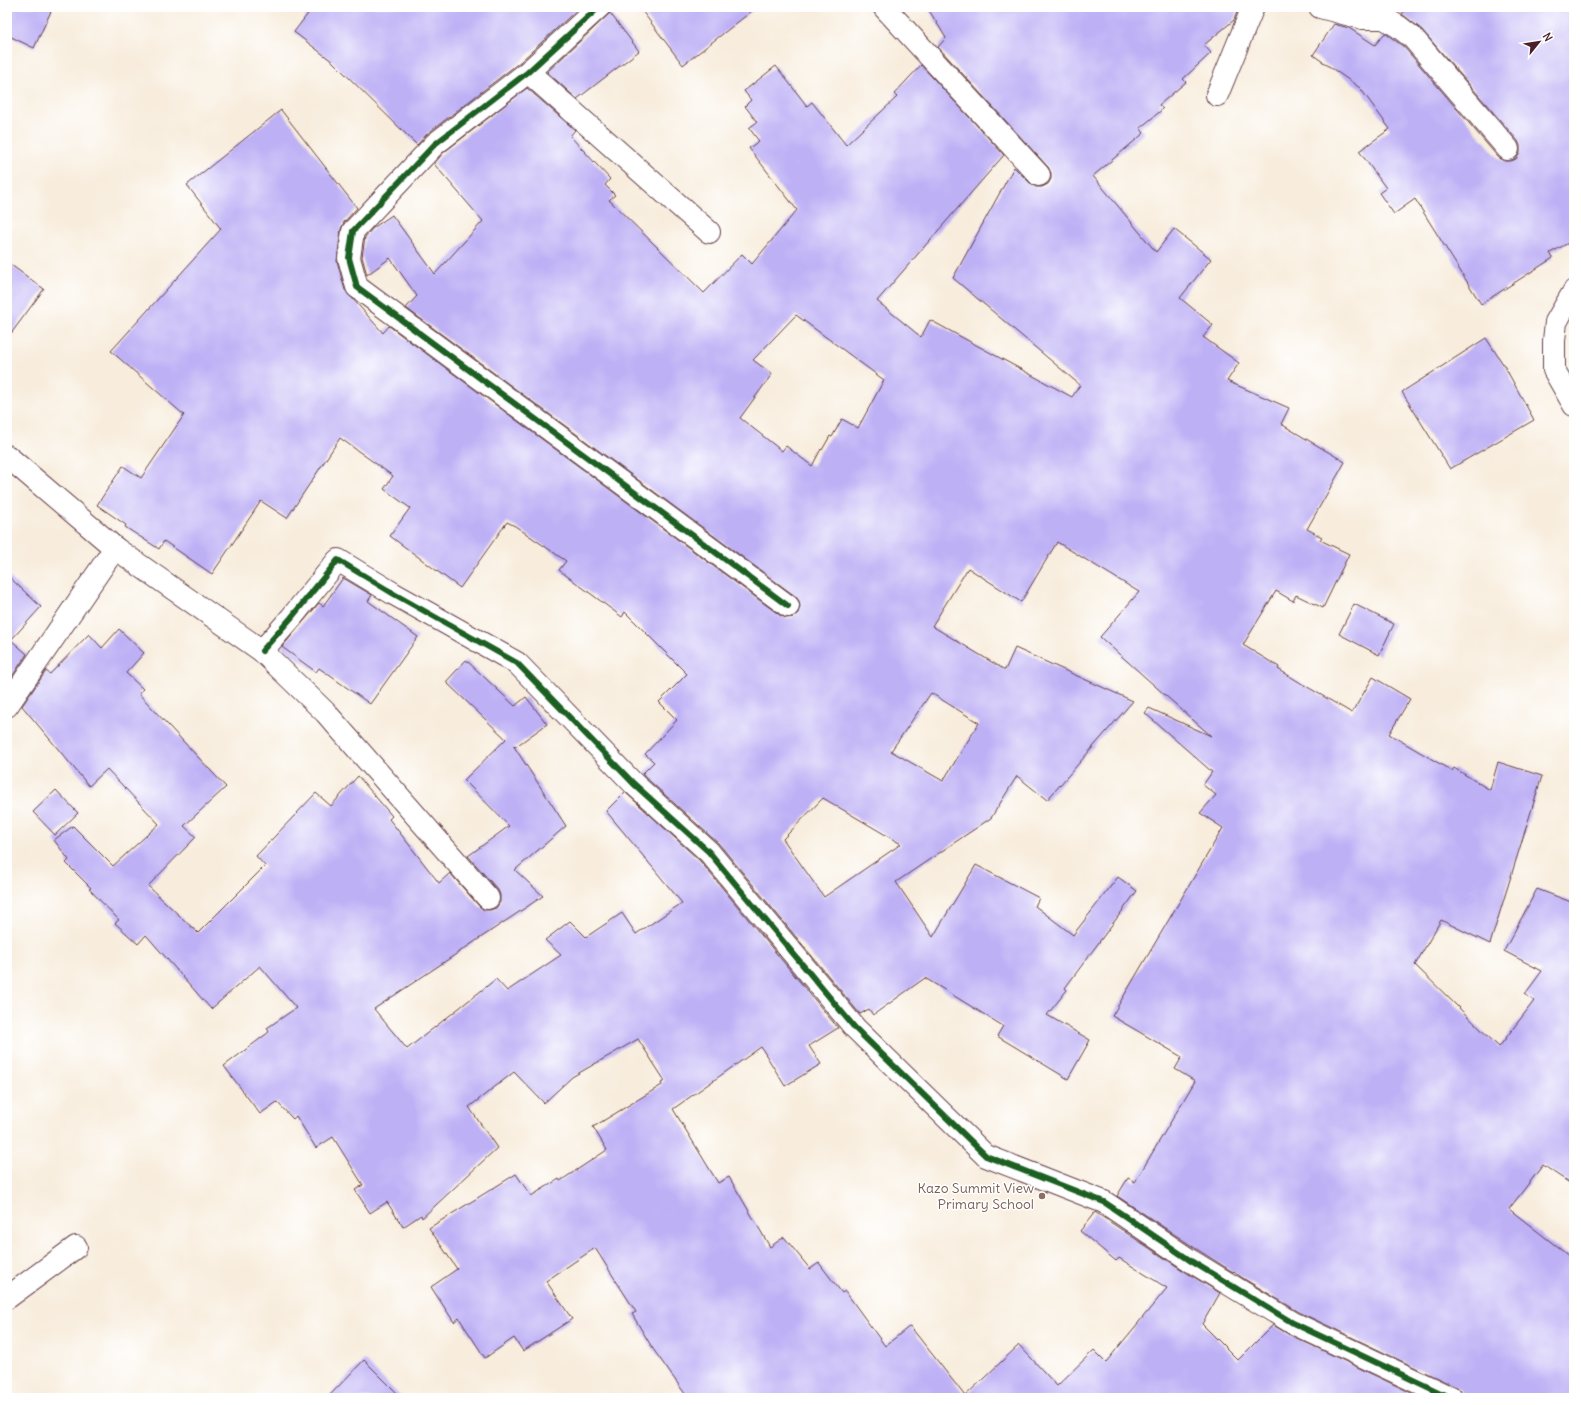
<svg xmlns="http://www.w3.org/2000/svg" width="1581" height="1405" viewBox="0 0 1581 1405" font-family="Delius,sans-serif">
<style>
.building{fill:#bdb0f5;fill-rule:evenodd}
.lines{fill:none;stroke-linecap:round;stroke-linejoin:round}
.street-casing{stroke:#643e46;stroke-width:24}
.street{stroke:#fff;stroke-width:22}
.cycleway-casing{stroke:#fff;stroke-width:8}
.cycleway{stroke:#1b5e20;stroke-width:6}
.education-dot{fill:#8d6e63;stroke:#fff;stroke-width:1.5}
.labels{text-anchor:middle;stroke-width:3;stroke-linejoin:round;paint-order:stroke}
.education-label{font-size:14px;fill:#785e54;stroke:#fff;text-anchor:end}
</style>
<rect width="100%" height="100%" fill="#fff"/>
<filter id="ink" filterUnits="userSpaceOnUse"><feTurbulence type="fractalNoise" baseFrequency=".025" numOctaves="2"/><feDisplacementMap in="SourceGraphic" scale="8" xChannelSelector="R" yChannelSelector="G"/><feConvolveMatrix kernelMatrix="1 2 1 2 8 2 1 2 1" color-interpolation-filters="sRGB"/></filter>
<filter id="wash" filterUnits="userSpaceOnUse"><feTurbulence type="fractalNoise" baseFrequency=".012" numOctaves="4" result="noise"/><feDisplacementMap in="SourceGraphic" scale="16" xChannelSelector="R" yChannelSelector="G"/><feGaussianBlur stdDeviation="0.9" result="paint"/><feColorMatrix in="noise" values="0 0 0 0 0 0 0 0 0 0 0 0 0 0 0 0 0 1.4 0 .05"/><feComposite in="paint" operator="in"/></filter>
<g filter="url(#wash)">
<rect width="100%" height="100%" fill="#f8eddd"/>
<g id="blocks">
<g class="building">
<path d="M 7,7 L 53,7 L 34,48 L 7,35 Z"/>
<path d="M 313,7 L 580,7 L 520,62 L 427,134 L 417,145 L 333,62 L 294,32 Z"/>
<path d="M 639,7 L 757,7 L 683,65 Z"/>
<path d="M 927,7 L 1239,7 L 1234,20 L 1204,45 L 1211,53 L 1183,79 L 1186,82 L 1159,105 L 1163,109 L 1140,128 L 1144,133 L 1093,176 L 1156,252 L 1174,229 L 1211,259 L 1180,298 L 1213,325 L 1203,337 L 1239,363 L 1227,381 L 1289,408 L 1281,424 L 1345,462 L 1307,529 L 1322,537 L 1320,540 L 1349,554 L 1323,608 L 1296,595 L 1293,601 L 1276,591 L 1243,645 L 1279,667 L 1278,669 L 1304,685 L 1352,713 L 1373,677 L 1410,699 L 1389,734 L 1452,771 L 1454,768 L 1490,790 L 1498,762 L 1542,776 L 1490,944 L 1441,920 L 1415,965 L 1499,1047 L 1534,1001 L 1525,994 L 1542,971 L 1504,951 L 1537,889 L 1574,903 L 1574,1186 L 1543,1165 L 1509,1209 L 1574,1260 L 1574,1398 L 1463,1398 L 1461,1391 L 1456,1387 L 1299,1312 L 1241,1277 L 1234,1271 L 1233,1272 L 1198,1250 L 1117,1196 L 1128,1178 L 1135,1182 L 1195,1081 L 1175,1069 L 1182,1057 L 1112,1016 L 1223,828 L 1200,813 L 1216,795 L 1203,785 L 1212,772 L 1145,713 L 1149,708 L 1211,736 L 1100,637 L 1139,592 L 1057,542 L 1021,602 L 968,568 L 932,626 L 1005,670 L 1015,648 L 1133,701 L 1047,800 L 1017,776 L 991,818 L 896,882 L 933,937 L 976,865 L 1039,898 L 1035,906 L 1073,935 L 1118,877 L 1137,891 L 1065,988 L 1067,990 L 1047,1015 L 1090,1040 L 1068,1079 L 997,1036 L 1003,1026 L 925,978 L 873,1015 L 869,1009 L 860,1014 L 719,844 L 642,774 L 654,762 L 645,754 L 677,720 L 659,702 L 687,674 L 625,612 L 622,617 L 559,570 L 566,561 L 515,526 L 507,522 L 460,588 L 390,536 L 410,508 L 384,489 L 393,476 L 340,438 L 287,518 L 261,501 L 212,574 L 164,541 L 159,549 L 125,527 L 126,525 L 97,505 L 123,466 L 141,478 L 184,415 L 111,351 L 221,229 L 187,185 L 281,110 L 357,208 L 344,222 L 341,229 L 337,261 L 345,290 L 383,333 L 389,326 L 781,616 L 787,618 L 793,617 L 798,613 L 800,607 L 799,601 L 795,596 L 406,308 L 417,296 L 390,258 L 367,275 L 362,257 L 365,237 L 373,228 L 392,215 L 435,274 L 483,221 L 434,164 L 443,153 L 527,88 L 575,130 L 570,136 L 610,179 L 605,185 L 615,195 L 609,200 L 704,293 L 742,254 L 752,264 L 797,210 L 749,148 L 759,141 L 749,128 L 757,122 L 745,106 L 751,100 L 744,91 L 776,66 L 807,106 L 812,102 L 846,145 L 897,97 L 894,94 L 921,65 L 1004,155 L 877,301 L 921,337 L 930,320 L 1072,397 L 1080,385 L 953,278 L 1014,167 L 1030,183 L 1036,187 L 1042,187 L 1048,184 L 1051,179 L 1051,173 L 1048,167 L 938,47 L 946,38 ZM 796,315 L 884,380 L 858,428 L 842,419 L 832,437 L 830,436 L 822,450 L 821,449 L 812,466 L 786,446 L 782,451 L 740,418 L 772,374 L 753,360 ZM 931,693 L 979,723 L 943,781 L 891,751 ZM 823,798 L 901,844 L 824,897 L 783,839 Z"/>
<path d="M 1408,7 L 1574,7 L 1574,240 L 1550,253 L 1553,258 L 1481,304 L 1415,199 L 1394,214 L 1379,193 L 1386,188 L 1359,151 L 1390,129 L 1360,88 L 1313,55 L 1334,24 L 1349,28 L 1375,45 L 1385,33 L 1404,47 L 1498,157 L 1504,161 L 1511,161 L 1516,159 L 1520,153 L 1520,146 L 1518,141 L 1422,30 L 1402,14 Z"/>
<path d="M 610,13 L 639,51 L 577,99 L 547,72 Z"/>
<path d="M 7,262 L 44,289 L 7,339 Z"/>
<path d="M 1486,338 L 1505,367 L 1534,420 L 1450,469 L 1402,392 Z"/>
<path d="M 7,575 L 41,607 L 11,640 L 27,654 L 7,684 Z"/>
<path d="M 343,578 L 372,595 L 368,601 L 418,637 L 370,704 L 319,668 L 316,672 L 282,647 L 319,603 L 323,606 Z"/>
<path d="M 1354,604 L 1394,624 L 1379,655 L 1339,634 Z"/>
<path d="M 119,629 L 144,653 L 126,673 L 143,689 L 139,694 L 226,787 L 184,826 L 196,837 L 148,886 L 198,933 L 265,866 L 256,856 L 316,793 L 331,806 L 358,776 L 392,816 L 389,819 L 439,883 L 450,873 L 479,906 L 484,910 L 490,910 L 496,908 L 500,902 L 500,895 L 498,890 L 468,856 L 509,826 L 464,780 L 506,739 L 446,682 L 466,660 L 515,706 L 526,697 L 547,724 L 515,747 L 513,745 L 566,826 L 515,870 L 543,896 L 374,1009 L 407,1049 L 496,979 L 507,991 L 561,955 L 545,940 L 570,921 L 586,937 L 622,913 L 636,934 L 682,903 L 606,811 L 625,792 L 700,861 L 838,1028 L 809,1046 L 821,1064 L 785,1086 L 761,1047 L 673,1109 L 718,1183 L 729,1177 L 770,1247 L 784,1237 L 810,1269 L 819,1263 L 842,1293 L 845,1291 L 885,1346 L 910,1326 L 965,1396 L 1019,1345 L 1057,1386 L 1094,1350 L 1106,1362 L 1167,1288 L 1119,1258 L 1116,1261 L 1080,1231 L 1095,1212 L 1184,1271 L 1220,1293 L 1202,1324 L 1238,1360 L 1273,1325 L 1288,1334 L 1422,1398 L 688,1398 L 653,1349 L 632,1314 L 636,1312 L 595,1248 L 546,1281 L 572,1319 L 523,1351 L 514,1338 L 485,1358 L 459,1318 L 454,1322 L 431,1287 L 457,1269 L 429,1228 L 516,1174 L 531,1196 L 559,1179 L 560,1181 L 607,1150 L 593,1127 L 662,1085 L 661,1083 L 665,1081 L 638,1039 L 572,1077 L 544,1103 L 514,1072 L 469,1107 L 497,1148 L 422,1218 L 421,1215 L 403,1227 L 387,1202 L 370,1213 L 355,1190 L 363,1185 L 333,1137 L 316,1148 L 296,1116 L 293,1119 L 277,1102 L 260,1114 L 224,1066 L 269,1032 L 267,1028 L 296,1008 L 260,966 L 211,1009 L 146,935 L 138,944 L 115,923 L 119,920 L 89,889 L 91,888 L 66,863 L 69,860 L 54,840 L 73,826 L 113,866 L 159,824 L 107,769 L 89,786 L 22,706 L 46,671 L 50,674 L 89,634 L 102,648 Z"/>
<path d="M 56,790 L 78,813 L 55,835 L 33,812 Z"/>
<path d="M 364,1360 L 402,1398 L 327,1398 Z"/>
</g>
</g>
</g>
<g filter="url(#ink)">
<use href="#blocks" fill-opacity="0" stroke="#643e46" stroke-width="1"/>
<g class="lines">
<g class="street-casing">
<g id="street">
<path d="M 599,7 L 528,72 L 435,144 L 353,231 L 349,258 L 357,287 L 788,606"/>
<path d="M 884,7 L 1039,175"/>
<path d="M 1320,7 L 1362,18 L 1384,18 L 1399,27 L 1413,38 L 1508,149"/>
<path d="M 528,72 L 709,232"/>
<path d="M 1217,95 L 1253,7"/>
<path d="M 1574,291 L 1556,322 L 1554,341 L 1554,370 L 1574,405"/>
<path d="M 7,456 L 115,548 L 262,651 L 326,713 L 488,898"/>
<path d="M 262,651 L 291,618 L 338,560 L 394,594 L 517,663 L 634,784 L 709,852 L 855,1028 L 986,1156 L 1104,1202 L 1191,1261 L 1293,1323 L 1451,1398"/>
<path d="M 7,706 L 115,548"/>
<path d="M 7,1298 L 76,1247"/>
</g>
</g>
<use href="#street" class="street"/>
<g class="cycleway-casing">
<g id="cycleway">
<path d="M 599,7 L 528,72 L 435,144 L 353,231 L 349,258 L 357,287 L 788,606"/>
<path d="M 262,651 L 291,618 L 338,560 L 394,594 L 517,663 L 634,784 L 709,852 L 855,1028 L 986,1156 L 1104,1202 L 1191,1261 L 1293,1323 L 1451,1398"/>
</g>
</g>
<use href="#cycleway" class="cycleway"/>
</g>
</g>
<circle class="education-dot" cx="1042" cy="1196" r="4"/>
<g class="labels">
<g class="education-label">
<text x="1034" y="1193">Kazo Summit View<tspan x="1034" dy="16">Primary School</tspan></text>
</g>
</g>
<rect width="1581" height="1405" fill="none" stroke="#fff" stroke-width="24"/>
<g transform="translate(1539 42) rotate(60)" stroke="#ffffff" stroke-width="3" paint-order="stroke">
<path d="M0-3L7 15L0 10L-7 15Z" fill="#4a1f2b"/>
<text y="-6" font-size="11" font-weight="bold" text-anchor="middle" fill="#4a1f2b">N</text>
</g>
</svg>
